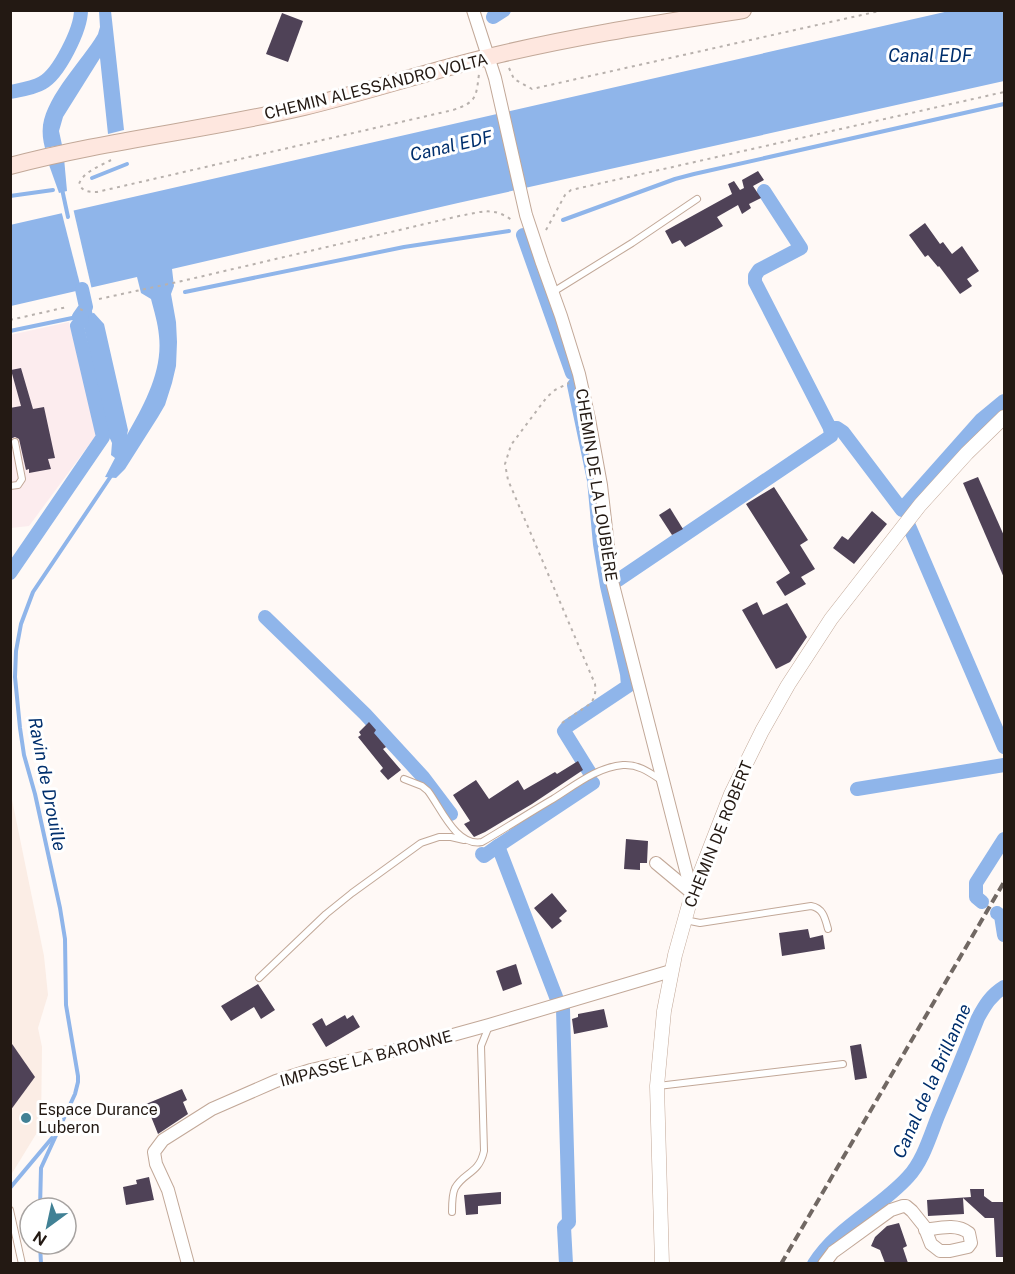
<svg xmlns="http://www.w3.org/2000/svg" width="1015" height="1274" viewBox="0 0 1015 1274" font-family="'Public Sans',sans-serif">
<style>
.built{fill:#fbede5}
.industrial{fill:#fcecee}
.water{fill:#8fb5ea}
.pier{fill:#fff9f6}
.lines{fill:none;stroke-linecap:round;stroke-linejoin:round}
.stream{stroke:#8fb5ea;stroke-width:4}
.canal{stroke:#8fb5ea;stroke-width:14}
.building{fill:#4f4257}
.service-casing{stroke:#c2a898;stroke-width:8}
.minor-casing{stroke:#c2a898;stroke-width:14}
.tertiary-casing{stroke:#c2a898;stroke-width:15}
.secondary-casing{stroke:#c2a898;stroke-width:18}
.path{stroke:#b8b1ad;stroke-width:2;stroke-dasharray:3 4.5;stroke-linecap:butt}
.service{stroke:#fff;stroke-width:6}
.minor{stroke:#fff;stroke-width:12}
.tertiary{stroke:#fff;stroke-width:14}
.secondary{stroke:#fee7df;stroke-width:16}
.rail{stroke:#716863;stroke-width:4;stroke-dasharray:9 4.5;stroke-linecap:butt}
.poi-dot{fill:#418195;stroke:#fff;stroke-width:2}
.labels{text-anchor:middle;stroke-width:6;stroke-linejoin:round;paint-order:stroke}
.street-label{font-size:16px;fill:#231913;stroke:#fff}
.poi-label{font-size:16px;fill:#231913;stroke:#fff;text-anchor:start}
.water-label{font-size:18px;font-style:italic;fill:#002f6d;stroke:#fff}
</style>
<rect width="100%" height="100%" fill="#fff9f6"/>
<path class="built" d="M 10,790 L 44,956 L 48,995 L 38,1028 L 42,1047 L 41,1126 L 11,1175 Z"/>
<path class="industrial" d="M 69,322 L 97,434 L 29,526 L 11,528 L 10,335 Z"/>
<g class="water">
<path d="M 99,11 L 111,11 L 124,130 L 108,134 L 100,58 L 63,117 L 59,131 L 62,145 L 45,148 C 43,141 42,133 43,125 C 48,94 82,61 98,34 L 100,27 Z"/>
<path d="M 949,11 L 1004,11 L 1004,81 L 458,203 L 172,269 L 174,286 L 171,294 L 176,322 L 177,342 L 176,366 L 172,383 L 165,405 L 158,417 L 125,469 L 116,478 L 105,477 L 115,458 L 111,455 L 112,443 L 107,432 L 84,327 L 87,314 L 94,313 L 104,324 L 128,430 L 127,435 C 144,405 163,371 159,336 C 158,323 154,311 151,299 L 141,293 L 137,277 L 11,306 L 10,225 Z"/>
<path d="M 64,158 L 67,191 L 59,193 L 48,162 Z"/>
</g>
<path class="pier" d="M 73,208 L 92,290 L 82,292 L 61,210 Z"/>
<g class="lines">
<g class="stream">
<path d="M 92,178 L 127,164"/>
<path d="M 62,189 L 68,217"/>
<path d="M 10,196 L 53,190"/>
<path d="M 563,220 L 675,179 L 694,174 L 1004,104"/>
<path d="M 84,285 L 91,316"/>
<path d="M 185,292 L 404,247 L 509,231"/>
<path d="M 10,331 L 77,317"/>
<path d="M 10,1188 L 52,1138"/>
<path d="M 40,1208 L 41,1168 L 75,1094 L 78,1082 L 78,1076 L 66,1005 L 65,939 L 60,908 L 35,794 L 24,755 L 20,728 L 15,677 L 16,651 L 21,624 L 33,592 L 111,476"/>
<path d="M 40,1244 L 41,1264"/>
</g>
<g class="canal">
<path d="M 493,17 L 504,10"/>
<path d="M 10,92 C 20,90 34,88 42,83 C 59,74 81,29 81,10"/>
<path d="M 764,191 L 801,248 L 759,270 L 755,276 L 755,282 L 830,428 L 837,428 L 843,432 L 902,510"/>
<path d="M 523,235 L 572,373"/>
<path d="M 574,385 L 594,480 L 600,544 L 607,586 L 627,674 L 628,686 L 568,726 L 564,731 L 590,773"/>
<path d="M 902,509 L 981,420 L 1004,401"/>
<path d="M 909,526 L 1004,747"/>
<path d="M 10,573 L 103,437 L 77,326 L 82,320 L 79,317 L 86,307 L 82,289"/>
<path d="M 618,580 L 831,436 L 830,428"/>
<path d="M 265,617 L 365,714 L 423,777 L 451,814"/>
<path d="M 857,789 L 1004,765"/>
<path d="M 498,846 L 593,783"/>
<path d="M 482,854 L 484,856 L 498,846 L 558,1002"/>
<path d="M 982,902 L 976,897 L 976,883 L 1004,839"/>
<path d="M 997,913 L 1001,916 L 1004,935"/>
<path d="M 563,1009 L 569,1222 L 564,1227 L 566,1264"/>
<path d="M 814,1264 C 837,1227 879,1209 908,1177 C 923,1161 930,1136 938,1116 C 952,1083 965,1051 978,1018 C 985,1005 991,995 1004,987"/>
</g>
</g>
<g class="building">
<path d="M 282,13 L 303,21 L 288,62 L 266,54 Z"/>
<path d="M 758,171 L 764,180 L 753,186 L 761,198 L 749,204 L 751,208 L 742,214 L 738,205 L 717,217 L 723,226 L 685,247 L 680,240 L 672,244 L 665,231 L 732,194 L 728,184 L 734,181 L 740,190 L 744,188 L 742,180 Z"/>
<path d="M 925,223 L 940,244 L 943,242 L 952,254 L 962,246 L 979,271 L 967,279 L 972,286 L 960,294 L 939,266 L 938,267 L 928,255 L 925,257 L 909,235 Z"/>
<path d="M 21,368 L 33,409 L 44,407 L 55,458 L 48,459 L 51,469 L 29,473 L 29,469 L 26,470 L 19,439 L 15,437 L 10,439 L 10,408 L 21,406 L 11,370 Z"/>
<path d="M 978,477 L 1005,538 L 1005,580 L 963,483 Z"/>
<path d="M 774,487 L 808,540 L 800,545 L 815,569 L 801,577 L 806,584 L 785,596 L 776,582 L 790,573 L 746,504 Z"/>
<path d="M 670,508 L 683,529 L 672,535 L 659,515 Z"/>
<path d="M 872,511 L 887,524 L 854,564 L 833,548 L 842,536 L 848,540 Z"/>
<path d="M 757,602 L 763,615 L 787,603 L 807,637 L 790,662 L 776,669 L 742,610 Z"/>
<path d="M 369,722 L 376,730 L 374,733 L 386,747 L 383,749 L 401,770 L 388,780 L 380,771 L 383,768 L 358,737 L 361,735 L 359,732 Z"/>
<path d="M 578,761 L 583,770 L 532,804 L 485,832 L 474,837 L 464,824 L 470,821 L 453,795 L 476,780 L 489,799 L 518,780 L 524,790 L 555,772 L 557,774 Z"/>
<path d="M 626,839 L 648,841 L 647,863 L 640,863 L 640,870 L 624,869 Z"/>
<path d="M 552,893 L 567,911 L 559,918 L 562,921 L 552,929 L 534,908 Z"/>
<path d="M 808,929 L 810,938 L 823,935 L 825,949 L 782,956 L 779,933 Z"/>
<path d="M 516,964 L 522,984 L 503,991 L 496,971 Z"/>
<path d="M 258,984 L 275,1010 L 261,1019 L 254,1007 L 231,1021 L 221,1006 Z"/>
<path d="M 604,1009 L 608,1027 L 574,1034 L 572,1019 L 578,1017 L 578,1014 Z"/>
<path d="M 345,1015 L 347,1019 L 353,1015 L 360,1027 L 326,1047 L 312,1024 L 322,1018 L 326,1026 Z"/>
<path d="M 10,1041 L 35,1077 L 10,1111 Z"/>
<path d="M 861,1044 L 867,1078 L 855,1080 L 850,1046 Z"/>
<path d="M 182,1089 L 187,1100 L 183,1102 L 188,1114 L 158,1134 L 146,1104 Z"/>
<path d="M 149,1177 L 154,1200 L 126,1205 L 123,1187 L 137,1184 L 136,1180 Z"/>
<path d="M 970,1189 L 984,1189 L 984,1196 L 992,1202 L 1003,1202 L 1005,1257 L 996,1257 L 994,1218 L 985,1218 L 963,1198 L 964,1214 L 928,1216 L 927,1200 L 971,1197 Z"/>
<path d="M 501,1192 L 501,1204 L 478,1206 L 478,1214 L 466,1215 L 464,1195 Z"/>
<path d="M 899,1223 L 907,1246 L 903,1248 L 908,1263 L 885,1263 L 880,1250 L 871,1246 L 875,1237 L 887,1226 Z"/>
</g>
<g class="lines">
<g class="service-casing">
<g id="service">
<path d="M 553,292 L 632,243 L 697,199"/>
<path d="M 10,486 L 18,485 L 22,479 L 15,442"/>
<path d="M 404,779 L 422,786 L 428,791 C 441,808 456,847 482,842 C 506,828 529,813 553,799 C 574,786 597,767 623,765 C 638,764 649,772 661,780"/>
<path d="M 685,920 L 700,923 L 811,906 C 823,908 825,918 828,929"/>
<path d="M 259,978 L 326,914 L 352,893 L 421,843 L 439,837 L 451,837 L 464,840"/>
<path d="M 658,1086 L 843,1064"/>
<path d="M 10,1210 L 22,1264"/>
<path d="M 452,1212 C 452,1204 452,1194 455,1188 C 464,1172 479,1174 484,1151 L 481,1046 L 489,1026"/>
</g>
</g>
<g class="minor-casing">
<g id="minor">
<path d="M 473,10 L 495,78 L 526,215 L 542,263 L 561,316 L 579,374 L 589,419 L 601,485 L 612,581 L 692,894"/>
<path d="M 656,863 L 692,893"/>
<path d="M 188,1264 L 168,1190 L 156,1164 L 154,1152 L 163,1140 L 212,1109 L 276,1081 L 311,1070 L 413,1046 L 489,1025 L 671,971"/>
<path d="M 824,1264 L 833,1252 L 840,1247 L 891,1210 L 903,1206 L 906,1206 L 912,1211 L 924,1226 L 931,1244 L 940,1251 L 950,1251 L 968,1247 L 971,1243 L 969,1233 C 957,1223 939,1228 925,1230"/>
</g>
</g>
<g class="tertiary-casing">
<path id="tertiary" d="M 662,1264 L 657,1086 L 664,1011 L 675,955 L 692,894 L 731,794 L 762,731 L 788,685 L 831,619 L 920,505 L 967,453 L 1004,417"/>
</g>
<g class="secondary-casing">
<path id="secondary" d="M 10,166 C 107,140 207,130 304,107 C 370,91 435,69 501,54 C 581,35 662,23 743,10"/>
</g>
<g class="path">
<path d="M 509,68 L 514,79 L 532,89 L 884,10"/>
<path d="M 111,160 C 100,166 83,172 79,184 C 83,192 89,192 97,192 L 453,110 C 477,102 476,97 479,74"/>
<path d="M 546,230 L 565,195 L 571,190 L 1004,92"/>
<path d="M 99,299 L 182,281 L 459,216 C 482,212 493,206 513,221"/>
<path d="M 80,309 L 84,311"/>
<path d="M 10,320 L 67,307"/>
<path d="M 562,723 L 590,704 C 595,698 596,692 595,684 L 508,480 L 505,464 L 511,445 L 547,397 L 555,390 L 569,383"/>
</g>
<use href="#service" class="service"/>
<use href="#minor" class="minor"/>
<use href="#tertiary" class="tertiary"/>
<use href="#secondary" class="secondary"/>
<path class="rail" d="M 781,1264 L 1004,882"/>
</g>
<circle class="poi-dot" cx="26" cy="1118" r="6"/>
<g class="labels">
<g class="street-label">
<text transform="translate(376 86) rotate(-14)" y="6">CHEMIN ALESSANDRO VOLTA</text>
<text transform="translate(597 485) rotate(81)" y="6">CHEMIN DE LA LOUBIÈRE</text>
<text transform="translate(718 834) rotate(-68)" y="6">CHEMIN DE ROBERT</text>
<text transform="translate(366 1058) rotate(-15)" y="6">IMPASSE LA BARONNE</text>
</g>
<g class="poi-label">
<text x="38" y="1115">Espace Durance<tspan x="38" dy="18">Luberon</tspan></text>
</g>
<g class="water-label">
<text x="930" y="62">Canal EDF</text>
<text transform="translate(451 146) rotate(-13)" y="6">Canal EDF</text>
<text transform="translate(47 784) rotate(79)" y="6">Ravin de Drouille</text>
<text transform="translate(932 1081) rotate(-66)" y="6">Canal de la Brillanne</text>
</g>
</g>
<rect width="1015" height="1274" fill="none" stroke="#231913" stroke-width="24"/>
<g transform="translate(48 1226) rotate(213)"><circle r="28" fill="#ffffff" stroke="#a7a3a1" stroke-width="1.5"/>
<path d="M0-4.5L10 22L0 15L-10 22Z" fill="#418195"/>
<text y="-9" font-size="16" font-weight="bold" text-anchor="middle" fill="#231913">N</text>
</g>
</svg>
